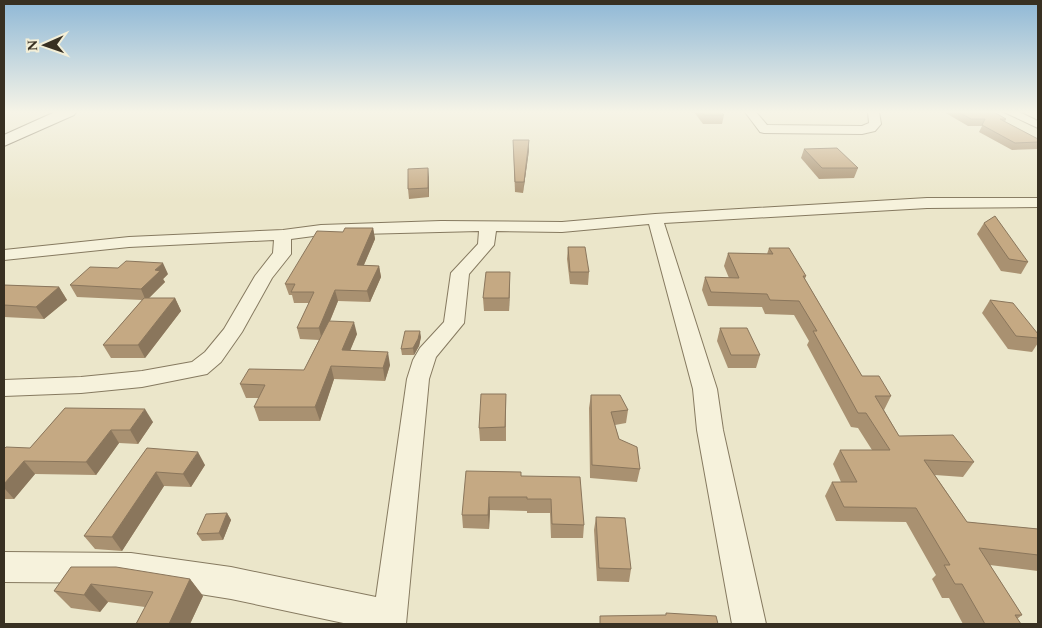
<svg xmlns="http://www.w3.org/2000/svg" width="1042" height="628" viewBox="0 0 1042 628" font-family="Spectral,serif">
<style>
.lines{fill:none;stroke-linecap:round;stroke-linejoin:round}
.street-casing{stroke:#867a60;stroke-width:2}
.secondary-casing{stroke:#685b43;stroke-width:2}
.street{fill:#f6f2dc;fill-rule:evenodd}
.secondary{fill:#f6f2dc;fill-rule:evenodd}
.wall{fill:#a99171}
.shaded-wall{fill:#8a765c}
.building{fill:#c5a983;stroke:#8a765c}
</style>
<rect width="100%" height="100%" fill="#ebe6ca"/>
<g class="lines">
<g class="street-casing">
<g id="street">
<path d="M 745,112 L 756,112 L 767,125 L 862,126 L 869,123 L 868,112 L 879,112 L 881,124 L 875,131 L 862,134 L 764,133 L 760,132 Z"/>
<path d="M 1004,112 L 1019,112 L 1038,121 L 1038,128 Z"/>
<path d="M 927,198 L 1038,198 L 1038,207 L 927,208 L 664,223 L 717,389 L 723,430 L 766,624 L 732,624 L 697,430 L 693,389 L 649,224 L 562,232 L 496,231 L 494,245 L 469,274 L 464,323 L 436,357 L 429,379 L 406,624 L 348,624 L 231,599 L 131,583 L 4,582 L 4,552 L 131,553 L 231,567 L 376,597 L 407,379 L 413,360 L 420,348 L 444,322 L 451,273 L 478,244 L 479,231 L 321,235 L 291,239 L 291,254 L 272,278 L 242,332 L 221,362 L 207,374 L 142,387 L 81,393 L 4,396 L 4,380 L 81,377 L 142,371 L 192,362 L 205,352 L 224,329 L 255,276 L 273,253 L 274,240 L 129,247 L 4,260 L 4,250 L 129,237 L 283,230 L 321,225 L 441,221 L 562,222 L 655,214 Z"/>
</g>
</g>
<g class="secondary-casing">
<path id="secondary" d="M 55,112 L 76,112 L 74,115 L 4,146 L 4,135 Z"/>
</g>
<use href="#street" class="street"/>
<use href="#secondary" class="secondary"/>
</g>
<g class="wall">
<path d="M 694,112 L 721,112 L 724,115 L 722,124 L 703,124 Z"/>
<path d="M 944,112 L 994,112 L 1006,119 L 1005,122 L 1038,139 L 1038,149 L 1012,150 L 979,132 L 982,126 L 968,126 Z"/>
<path d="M 513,140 L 529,140 L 529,150 L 523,193 L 515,192 Z"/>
<path d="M 804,149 L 858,168 L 854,178 L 819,179 L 801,158 Z"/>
<path d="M 429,177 L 429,197 L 409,199 L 408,189 Z"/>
<path d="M 984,223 L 1028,262 L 1021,274 L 1001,271 L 977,234 Z"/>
<path d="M 373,228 L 375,239 L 364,265 L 379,266 L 381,277 L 370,302 L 338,301 L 330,321 L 357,334 L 350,350 L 390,365 L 385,381 L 334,379 L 320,421 L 259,421 L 254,407 L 259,398 L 246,398 L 240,384 L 304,370 L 319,340 L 300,339 L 297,328 L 309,303 L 294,303 L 292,295 L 289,295 L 285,284 L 343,232 Z"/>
<path d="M 568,247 L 589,272 L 588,285 L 570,284 L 567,259 Z"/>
<path d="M 769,248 L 806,276 L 805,279 L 862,376 L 891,396 L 884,410 L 899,436 L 974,462 L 963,477 L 935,475 L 967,522 L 1038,529 L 1038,571 L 990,565 L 1022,615 L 1017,619 L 1021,624 L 963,624 L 949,598 L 942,598 L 932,579 L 936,575 L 906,522 L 836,521 L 825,496 L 832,482 L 841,482 L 833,464 L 840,450 L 872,450 L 858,428 L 851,427 L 807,345 L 809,341 L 794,315 L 765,314 L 762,307 L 708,306 L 702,290 L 705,277 L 729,278 L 724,266 L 728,253 L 767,254 Z"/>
<path d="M 168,274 L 163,279 L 165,282 L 149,298 L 175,298 L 181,311 L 145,358 L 111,358 L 103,345 L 142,300 L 77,297 L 70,285 Z"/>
<path d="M 510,284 L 509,311 L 484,311 L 483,298 Z"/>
<path d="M 4,285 L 59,287 L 67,300 L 44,319 L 4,317 Z"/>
<path d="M 990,300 L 1038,334 L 1038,343 L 1032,352 L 1008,349 L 982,313 Z"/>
<path d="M 720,328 L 760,355 L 756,368 L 728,368 L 717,341 Z"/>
<path d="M 421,337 L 419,346 L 414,355 L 402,355 L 401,349 Z"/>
<path d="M 506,394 L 506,441 L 480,441 L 479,428 Z"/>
<path d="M 591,395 L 628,410 L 626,423 L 615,425 L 619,439 L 640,469 L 637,482 L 590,478 L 589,408 Z"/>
<path d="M 65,408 L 153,422 L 138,444 L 119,443 L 96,475 L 35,474 L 14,499 L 4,499 L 4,449 L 30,448 Z"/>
<path d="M 147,448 L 205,465 L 191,487 L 164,486 L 122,551 L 95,549 L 84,536 Z"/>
<path d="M 521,476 L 584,525 L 583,538 L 551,538 L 550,513 L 527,513 L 527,511 L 490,510 L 489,529 L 463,528 L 462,515 Z"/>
<path d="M 227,513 L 231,520 L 223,540 L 202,541 L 197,534 Z"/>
<path d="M 596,517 L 631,569 L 629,582 L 597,581 L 594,530 Z"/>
<path d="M 71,567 L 190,579 L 203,596 L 190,624 L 136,624 L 145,607 L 108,602 L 100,612 L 71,608 L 54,591 Z"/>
</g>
<g class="shaded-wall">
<path d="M 529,140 L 529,150 L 523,193 L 524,182 Z"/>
<path d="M 428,168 L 429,177 L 429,197 L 428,188 Z"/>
<path d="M 373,228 L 375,239 L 359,276 L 357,265 Z"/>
<path d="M 163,263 L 168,274 L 163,279 L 165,282 L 146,301 L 141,289 L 155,270 Z"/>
<path d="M 379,266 L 381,277 L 370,302 L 367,291 Z"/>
<path d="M 510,272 L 510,284 L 509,311 L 509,298 Z"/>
<path d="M 59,287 L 67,300 L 44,319 L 36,307 Z"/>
<path d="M 335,290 L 338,301 L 322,340 L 319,328 Z"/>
<path d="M 175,298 L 181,311 L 145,358 L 138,345 Z"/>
<path d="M 354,322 L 357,334 L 345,363 L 342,350 Z"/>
<path d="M 420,331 L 421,337 L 419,346 L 414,355 L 413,348 Z"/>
<path d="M 388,352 L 390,365 L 385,381 L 383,368 Z"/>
<path d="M 331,366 L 334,379 L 320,421 L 315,407 Z"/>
<path d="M 145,409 L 153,422 L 138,444 L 130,430 Z"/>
<path d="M 111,430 L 119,443 L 96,475 L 86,462 Z"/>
<path d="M 198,452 L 205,465 L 191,487 L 183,474 Z"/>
<path d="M 24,461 L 35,474 L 14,499 L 4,488 L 4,484 Z"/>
<path d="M 156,472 L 164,486 L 122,551 L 112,537 Z"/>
<path d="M 489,497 L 490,510 L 489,529 L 488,515 Z"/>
<path d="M 227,513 L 231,520 L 223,540 L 219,533 Z"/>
<path d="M 190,579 L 203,596 L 190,624 L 169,624 Z"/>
<path d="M 91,584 L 108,602 L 100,612 L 84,595 Z"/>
</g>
<g class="building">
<path d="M 702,112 L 721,112 L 724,115 L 704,115 Z"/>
<path d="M 958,112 L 994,112 L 1006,119 L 1000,119 L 1038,139 L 1038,142 L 1015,143 L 982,125 L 985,119 L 971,119 Z"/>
<path d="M 513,140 L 529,140 L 524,182 L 515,182 Z"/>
<path d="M 837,148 L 858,168 L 822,168 L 804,149 Z"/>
<path d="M 428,168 L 428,188 L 408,189 L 408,169 Z"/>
<path d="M 995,216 L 1028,262 L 1009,259 L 984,223 Z"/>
<path d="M 345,228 L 373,228 L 357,265 L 379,266 L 367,291 L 335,290 L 319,328 L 297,328 L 314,292 L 291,292 L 295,284 L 285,284 L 317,231 L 343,232 Z"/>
<path d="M 568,247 L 585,247 L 589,272 L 570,272 Z"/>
<path d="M 769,248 L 789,248 L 806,276 L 803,276 L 862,376 L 879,376 L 891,396 L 875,396 L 899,436 L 953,435 L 974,462 L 924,460 L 967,522 L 1038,529 L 1038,555 L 979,548 L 1022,615 L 1015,615 L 1021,624 L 985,624 L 962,584 L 955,584 L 944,565 L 950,565 L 916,508 L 844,507 L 832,482 L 857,482 L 840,450 L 890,450 L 866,413 L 858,413 L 813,331 L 817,331 L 799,301 L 770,300 L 767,294 L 711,292 L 705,277 L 739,278 L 728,253 L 773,254 Z"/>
<path d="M 126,261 L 163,263 L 155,270 L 160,271 L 141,289 L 70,285 L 90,267 L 118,268 Z"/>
<path d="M 486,272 L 510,272 L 509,298 L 483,298 Z"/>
<path d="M 4,285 L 59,287 L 36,307 L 4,305 Z"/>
<path d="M 144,298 L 175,298 L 138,345 L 103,345 Z"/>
<path d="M 990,300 L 1013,303 L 1038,334 L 1038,338 L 1016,336 Z"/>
<path d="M 329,321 L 354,322 L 342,350 L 388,352 L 383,368 L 331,366 L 315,407 L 254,407 L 265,385 L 240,384 L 249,369 L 304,370 Z"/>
<path d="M 720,328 L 747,328 L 760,355 L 731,355 Z"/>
<path d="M 405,331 L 420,331 L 418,339 L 413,348 L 401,349 Z"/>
<path d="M 481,394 L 506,394 L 505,427 L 479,428 Z"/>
<path d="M 591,395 L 620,395 L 628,410 L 611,412 L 619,439 L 637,447 L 640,469 L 592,465 Z"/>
<path d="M 65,408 L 145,409 L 130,430 L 111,430 L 86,462 L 24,461 L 4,484 L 4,449 L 6,447 L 30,448 Z"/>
<path d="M 147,448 L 198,452 L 183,474 L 156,472 L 112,537 L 84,536 Z"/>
<path d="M 466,471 L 521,472 L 521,476 L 580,477 L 584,525 L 552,524 L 551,499 L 527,499 L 527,497 L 489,497 L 488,515 L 462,515 Z"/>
<path d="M 227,513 L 219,533 L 197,534 L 206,514 Z"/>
<path d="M 596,517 L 625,518 L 631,569 L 599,568 Z"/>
<path d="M 71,567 L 116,567 L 190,579 L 169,624 L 136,624 L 153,592 L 91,584 L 84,595 L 54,591 Z"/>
<path d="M 666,613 L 716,616 L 718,624 L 600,624 L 600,616 L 666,615 Z"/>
</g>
<linearGradient id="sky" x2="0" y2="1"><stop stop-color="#8fb8d6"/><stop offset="0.56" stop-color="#f6f4e7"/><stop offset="1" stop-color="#f6f4e7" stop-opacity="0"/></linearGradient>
<rect width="1042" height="200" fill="url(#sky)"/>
<rect width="1042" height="628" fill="none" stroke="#383022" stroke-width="10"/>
<g transform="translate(45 45) rotate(268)" stroke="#f3efd8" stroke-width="4" paint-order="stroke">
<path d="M0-4L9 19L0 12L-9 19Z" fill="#383022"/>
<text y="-8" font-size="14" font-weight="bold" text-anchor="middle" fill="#383022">N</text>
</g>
</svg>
